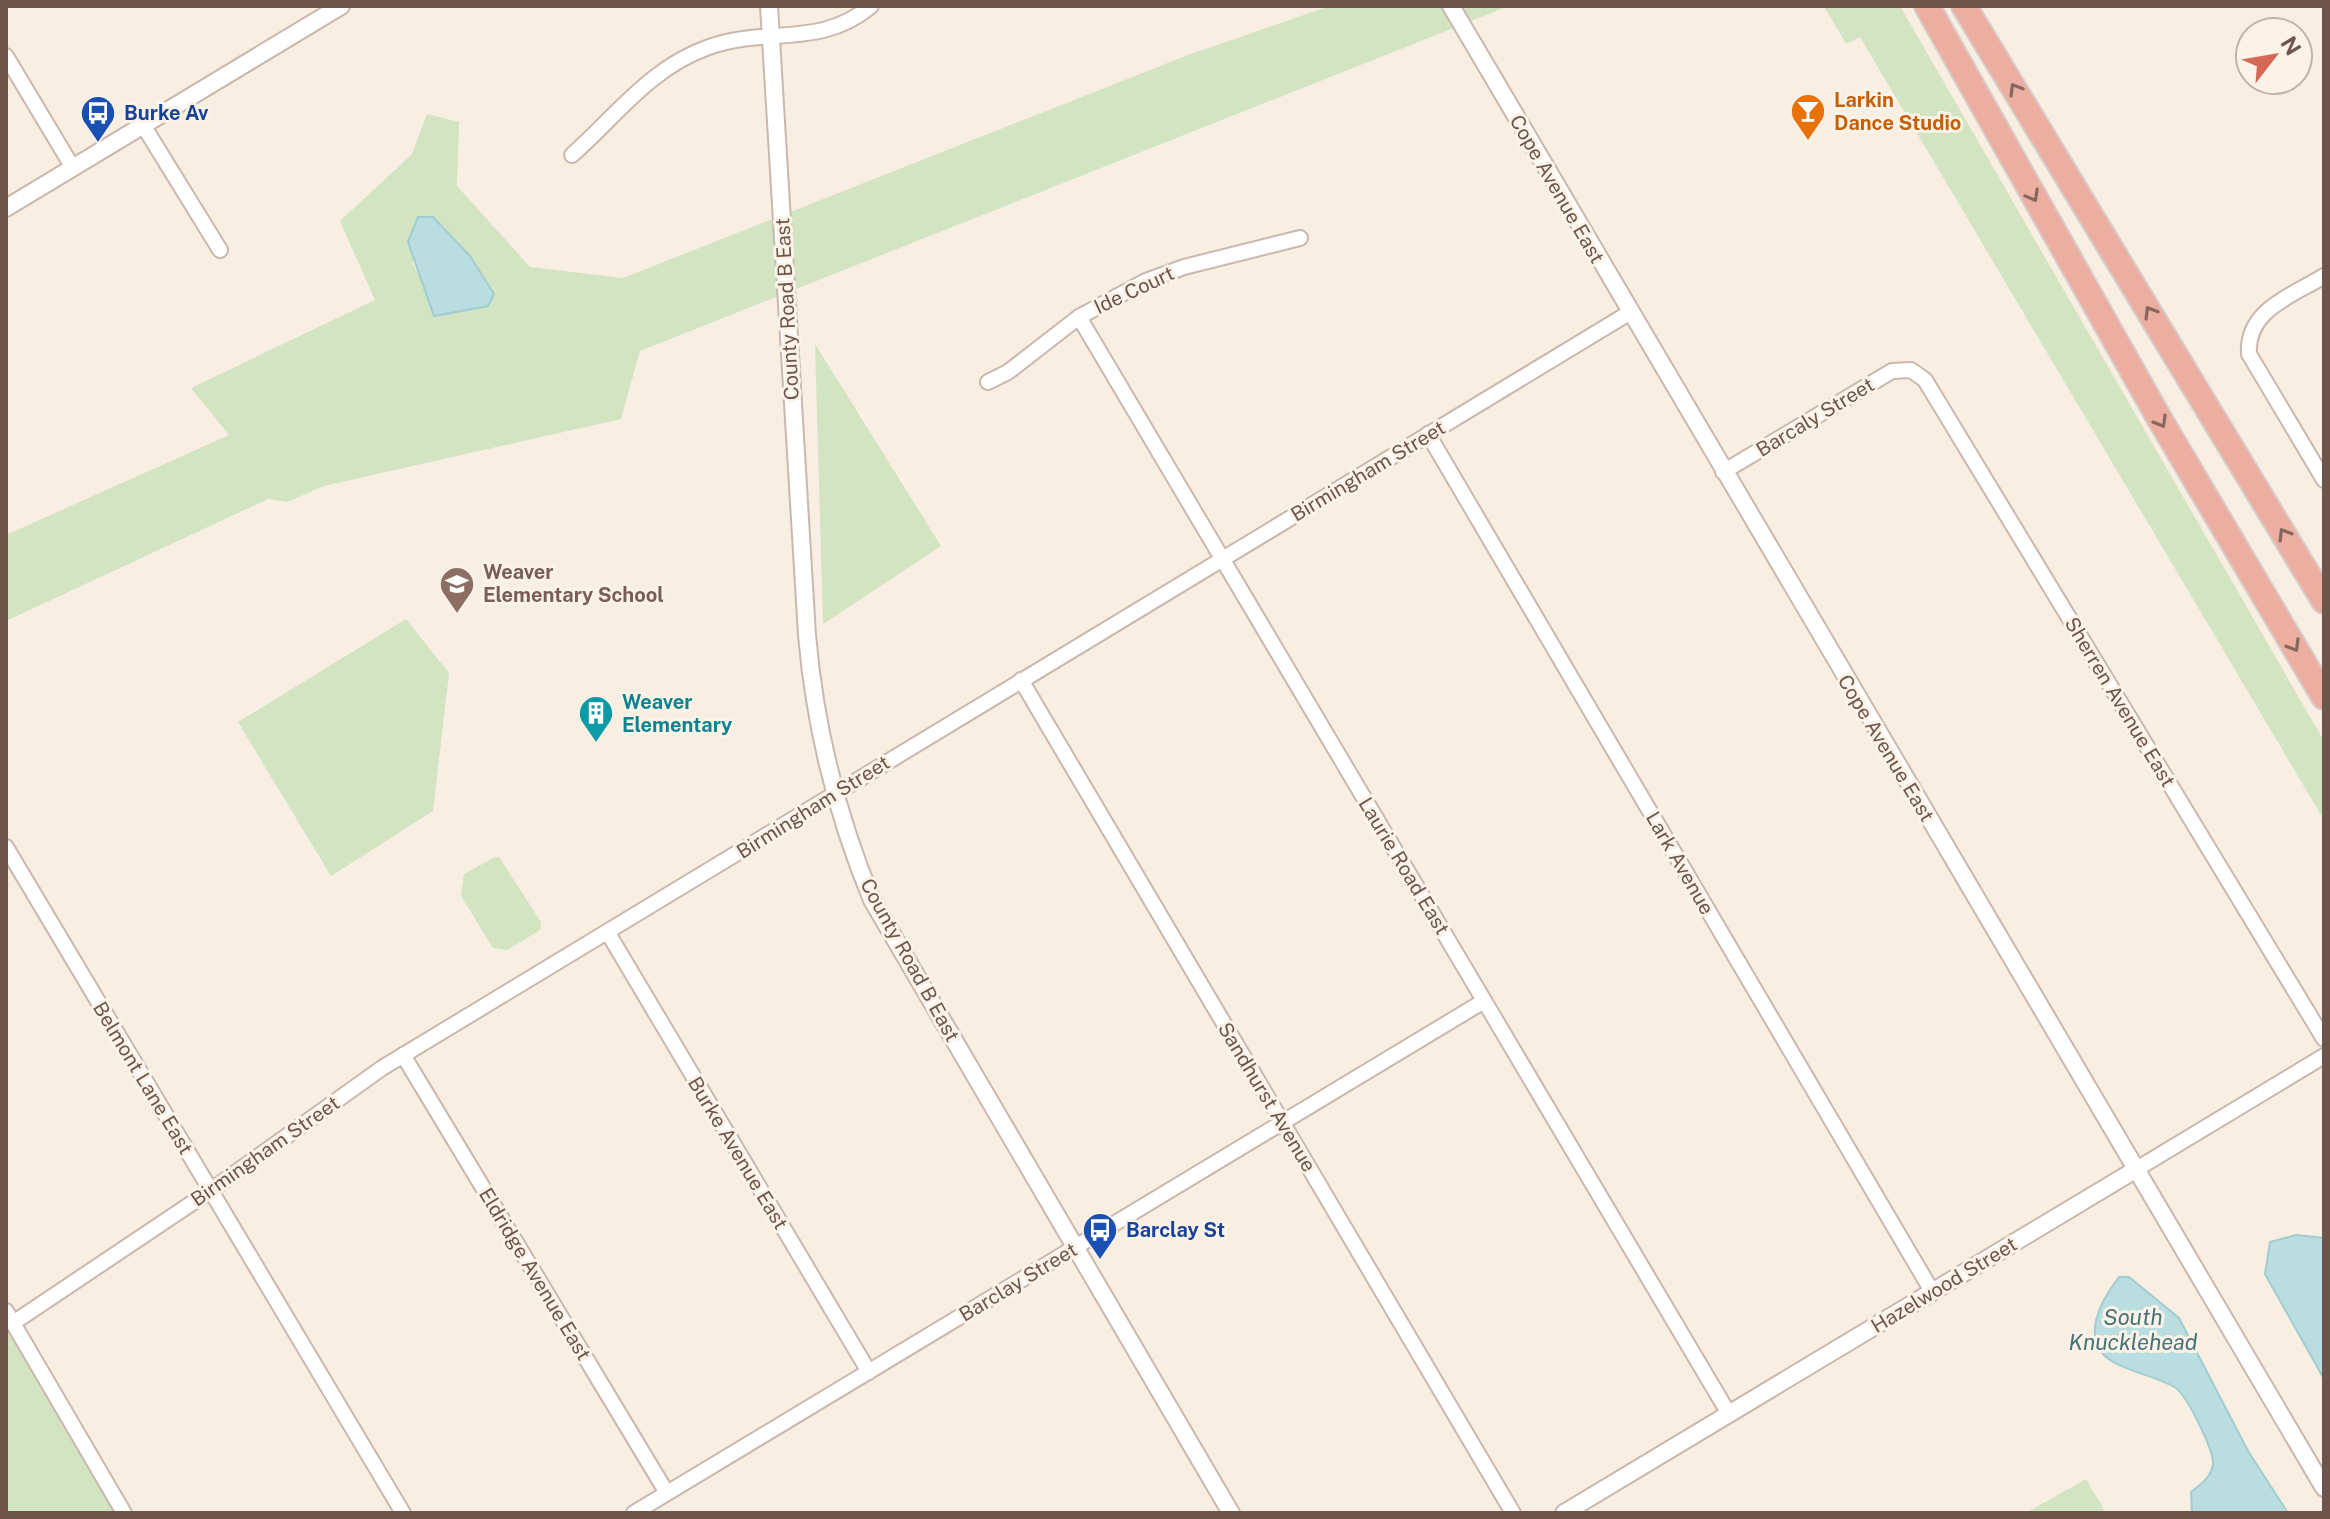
<svg xmlns="http://www.w3.org/2000/svg" width="2330" height="1519" viewBox="0 0 2330 1519" font-family="'Public Sans',sans-serif">
<style>
.green{fill:#d3e4c3;fill-rule:evenodd}
.water{fill:#b9dde0;stroke:#a1cdd0;stroke-width:2}
.lines{fill:none;stroke-linecap:round;stroke-linejoin:round}
.minor-casing{stroke:#cab8ad;stroke-width:18}
.tertiary-casing{stroke:#cab8ad;stroke-width:20}
.motorway-casing{stroke:#d6cfcd;stroke-width:28}
.minor{stroke:#fff;stroke-width:14}
.tertiary{stroke:#fff;stroke-width:16}
.motorway{stroke:#ecaea0;stroke-width:24}
.oneway{stroke:#86675d}
.labels{text-anchor:middle;stroke-width:6;stroke-linejoin:round;paint-order:stroke}
.food-label{font-size:20px;font-weight:bold;fill:#c56008;stroke:#fcf3e8;text-anchor:start}
.transit-label{font-size:20px;font-weight:bold;fill:#164399;stroke:#fcf3e8;text-anchor:start}
.street-label{font-size:20px;fill:#6d554c;stroke:#fcf3e8}
.education-label{font-size:20px;font-weight:bold;fill:#785e54;stroke:#fcf3e8;text-anchor:start}
.culture-label{font-size:20px;font-weight:bold;fill:#0d838f;stroke:#fcf3e8;text-anchor:start}
.water-label{font-size:22px;font-style:italic;fill:#457378;stroke:#fcf3e8}
</style>
<rect width="100%" height="100%" fill="#f9eee2"/>
<g class="green">
<path d="M 1330,6 L 1509,6 L 640,351 L 621,419 L 324,486 L 287,502 L 268,499 L 6,621 L 6,535 L 229,435 L 191,388 L 375,300 L 340,221 L 412,154 L 427,114 L 459,122 L 457,186 L 530,267 L 623,278 L 1188,55 ZM 470,256 L 432,302 L 412,261 Z"/>
<path d="M 1824,6 L 1900,6 L 2324,741 L 2324,820 L 1860,37 L 1846,44 Z"/>
<path d="M 815,344 L 941,546 L 823,624 Z"/>
<path d="M 406,619 L 449,673 L 433,811 L 331,876 L 238,722 Z"/>
<path d="M 495,857 L 499,857 L 541,922 L 540,930 L 507,950 L 493,948 L 461,896 L 464,874 Z"/>
<path d="M 6,1313 L 124,1513 L 6,1513 Z"/>
<path d="M 2086,1479 L 2106,1513 L 2026,1513 Z"/>
</g>
<g class="water">
<path d="M 418,217 L 433,217 L 470,256 L 494,294 L 488,306 L 434,316 L 408,242 Z"/>
<path d="M 2296,1235 L 2324,1238 L 2324,1379 L 2265,1274 L 2270,1242 Z"/>
<path d="M 2119,1277 L 2129,1277 L 2179,1318 L 2248,1451 L 2288,1513 L 2192,1513 L 2191,1492 C 2201,1484 2211,1478 2213,1464 C 2214,1450 2187,1396 2176,1388 C 2157,1376 2132,1373 2113,1362 C 2078,1341 2101,1300 2119,1277 Z"/>
</g>
<g class="lines">
<g class="minor-casing">
<g id="minor">
<path d="M 6,56 L 73,168"/>
<path d="M 143,125 L 220,250"/>
<path d="M 572,155 C 616,116 651,67 709,47 C 767,26 819,49 871,6"/>
<path d="M 2324,276 C 2292,296 2246,310 2249,354 L 2324,480"/>
<path d="M 1079,317 L 1729,1414"/>
<path d="M 988,382 L 1008,372 L 1079,317 L 1146,281 L 1184,267 L 1300,238"/>
<path d="M 1428,434 L 1933,1293"/>
<path d="M 1723,472 L 1892,371 L 1911,370 L 1925,380 L 2324,1039"/>
<path d="M 1021,680 L 1513,1513"/>
<path d="M 6,847 L 403,1513"/>
<path d="M 608,933 L 869,1372"/>
<path d="M 403,1055 L 667,1493"/>
<path d="M 2135,1170 L 2324,1056"/>
<path d="M 6,1311 L 124,1513"/>
<path d="M 13,1323 L 210,1191 L 382,1068 L 1629,313"/>
<path d="M 634,1513 L 1484,1001"/>
</g>
</g>
<g class="tertiary-casing">
<g id="tertiary">
<path d="M 769,6 L 807,635 C 815,728 836,813 872,900 L 1231,1513"/>
<path d="M 1451,6 L 2324,1488"/>
<path d="M 6,208 L 341,6"/>
<path d="M 1564,1513 L 2135,1170"/>
</g>
</g>
<g class="motorway-casing">
<g id="motorway">
<path d="M 1927,6 L 2159,418 L 2324,697"/>
<path d="M 1964,6 L 2324,601"/>
</g>
</g>
<use href="#minor" class="minor"/>
<use href="#tertiary" class="tertiary"/>
<use href="#motorway" class="motorway"/>
</g>
<defs><path id="oneway-chevron" d="M-2-3.5L2.5 0L-2 3.5" fill="none" stroke-width="1.6" stroke-linecap="round" stroke-linejoin="round" transform="scale(2)"/></defs>
<g class="oneway">
<use href="#oneway-chevron" transform="translate(2015 89) rotate(-121)"/>
<use href="#oneway-chevron" transform="translate(2033 196) rotate(61)"/>
<use href="#oneway-chevron" transform="translate(2150 312) rotate(-121)"/>
<use href="#oneway-chevron" transform="translate(2161 422) rotate(60)"/>
<use href="#oneway-chevron" transform="translate(2284 534) rotate(-121)"/>
<use href="#oneway-chevron" transform="translate(2294 646) rotate(59)"/>
</g>
<defs>
<g id="bar-pin" transform="scale(1.8)"><path d="M0 17L-7.5 6A9.5 9.5 0 1 1 7.5 6Z" fill="#e8710a" stroke="#fcf3e8"/><path d="M-6-5H6L.8 .8V4.5H3.5V6h-7V4.5H-.8V.8Z" fill="#fff"/></g>
<g id="bus-pin" transform="scale(1.8)"><path d="M0 17L-7.5 6A9.5 9.5 0 1 1 7.5 6Z" fill="#1a4fb4" stroke="#fcf3e8"/><path d="M-5-6H5V4H4V6H2V4H-2V6H-4V4H-5ZM-3.5-4V0h7V-4ZM-3.5 1.2v1.5H-2V1.2ZM2 1.2v1.5H3.5V1.2Z" fill="#fff"/></g>
<g id="school-pin" transform="scale(1.8)"><path d="M0 17L-7.5 6A9.5 9.5 0 1 1 7.5 6Z" fill="#8d6e63" stroke="#fcf3e8"/><path d="M0-5L7-2L0 1L-7-2ZM-4 1L0 2.5L4 1V4Q0 6-4 4Z" fill="#fff"/></g>
<g id="building-pin" transform="scale(1.8)"><path d="M0 17L-7.5 6A9.5 9.5 0 1 1 7.5 6Z" fill="#0f9aa8" stroke="#fcf3e8"/><path d="M-4-6H4V6H1V3H-1V6H-4ZM-2.5-4.3h1.7v1.8h-1.7ZM.8-4.3h1.7v1.8H.8ZM-2.5-1h1.7V.8h-1.7ZM.8-1h1.7V.8H.8Z" fill="#fff"/></g>
</defs>
<g fill-rule="evenodd">
<use href="#bar-pin" x="1808" y="111"/>
<use href="#bus-pin" x="98" y="113"/>
<use href="#school-pin" x="457" y="584"/>
<use href="#building-pin" x="596" y="713"/>
<use href="#bus-pin" x="1100" y="1230"/>
</g>
<g class="labels">
<g class="food-label">
<text x="1834" y="107">Larkin<tspan x="1834" dy="23">Dance Studio</tspan></text>
</g>
<g class="transit-label">
<text x="124" y="120">Burke Av</text>
<text x="1126" y="1237">Barclay St</text>
</g>
<g class="street-label">
<text transform="translate(1557 189) rotate(60)" y="7">Cope Avenue East</text>
<text transform="translate(1134 290) rotate(-25)" y="7">Ide Court</text>
<text transform="translate(787 309) rotate(-93)" y="7">County Road B East</text>
<text transform="translate(1815 417) rotate(-31)" y="7">Barcaly Street</text>
<text transform="translate(1368 471) rotate(-31)" y="7">Birmingham Street</text>
<text transform="translate(2120 702) rotate(59)" y="7">Sherren Avenue East</text>
<text transform="translate(1886 748) rotate(59)" y="7">Cope Avenue East</text>
<text transform="translate(813 807) rotate(-32)" y="7">Birmingham Street</text>
<text transform="translate(1680 863) rotate(60)" y="7">Lark Avenue</text>
<text transform="translate(1404 866) rotate(59)" y="7">Laurie Road East</text>
<text transform="translate(910 960) rotate(61)" y="7">County Road B East</text>
<text transform="translate(143 1078) rotate(59)" y="7">Belmont Lane East</text>
<text transform="translate(1267 1097) rotate(59)" y="7">Sandhurst Avenue</text>
<text transform="translate(265 1151) rotate(-35)" y="7">Birmingham Street</text>
<text transform="translate(738 1153) rotate(59)" y="7">Burke Avenue East</text>
<text transform="translate(535 1274) rotate(59)" y="7">Eldridge Avenue East</text>
<text transform="translate(1018 1282) rotate(-31)" y="7">Barclay Street</text>
<text transform="translate(1944 1285) rotate(-31)" y="7">Hazelwood Street</text>
</g>
<g class="education-label">
<text x="483" y="579">Weaver<tspan x="483" dy="23">Elementary School</tspan></text>
</g>
<g class="culture-label">
<text x="622" y="709">Weaver<tspan x="622" dy="23">Elementary</tspan></text>
</g>
<g class="water-label">
<text x="2133" y="1325">South<tspan x="2133" dy="25">Knucklehead</tspan></text>
</g>
</g>
<rect width="2330" height="1519" fill="none" stroke="#6d554c" stroke-width="16"/>
<g transform="translate(2274 56) rotate(59)"><circle r="38" fill="#fcf3e8" stroke="#c3b4aa" stroke-width="2"/>
<path d="M0-6L14 30L0 20L-14 30Z" fill="#d56755"/>
<text y="-12" font-size="22" font-weight="bold" text-anchor="middle" fill="#6d554c">N</text>
</g>
</svg>
